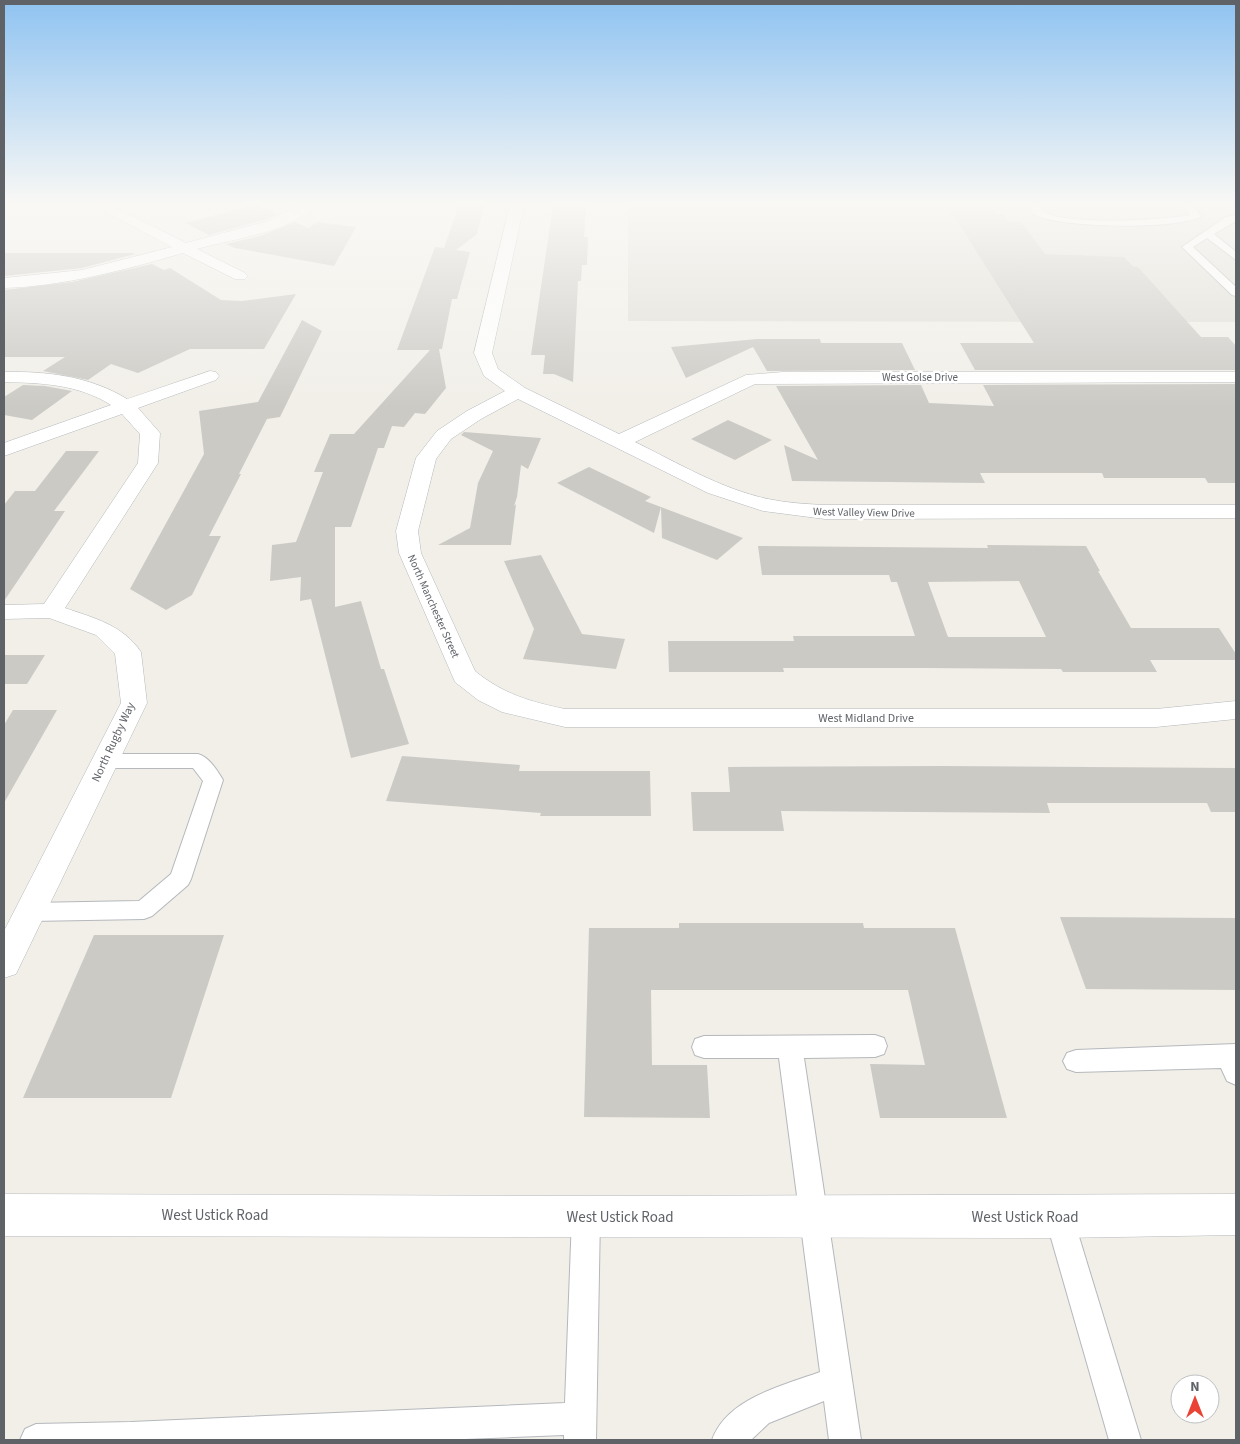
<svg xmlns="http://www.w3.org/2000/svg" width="1240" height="1444" viewBox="0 0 1240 1444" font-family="'Source Sans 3',sans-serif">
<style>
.education{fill:#e1ded6}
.building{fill:#cccac5;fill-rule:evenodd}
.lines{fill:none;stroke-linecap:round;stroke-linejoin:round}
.lane-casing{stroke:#b5b8bc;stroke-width:2}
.street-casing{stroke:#b5b8bc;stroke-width:1}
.secondary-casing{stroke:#b6babf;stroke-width:1}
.lane{fill:#fff;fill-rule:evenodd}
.street{fill:#fff;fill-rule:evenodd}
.secondary{fill:#fff;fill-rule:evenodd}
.labels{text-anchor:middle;stroke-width:5;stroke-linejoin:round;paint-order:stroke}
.far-street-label{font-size:11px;fill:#5f6368;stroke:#fff}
.street-label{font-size:12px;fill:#5f6368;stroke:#fff}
.near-street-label{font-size:15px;fill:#5f6368;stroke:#fff}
</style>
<rect width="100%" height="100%" fill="#f1efe8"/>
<path class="education" d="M 628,205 L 1236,205 L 1236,322 L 628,321 Z"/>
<g class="building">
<path d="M 256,205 L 277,214 L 267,219 L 209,235 L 185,223 Z"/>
<path d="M 459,205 L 484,205 L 477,234 L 456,250 L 470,252 L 457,299 L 452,299 L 442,349 L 439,349 L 446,388 L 425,414 L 415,413 L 404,427 L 392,426 L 384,448 L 378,448 L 351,527 L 335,527 L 335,607 L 361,601 L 381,669 L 384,669 L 409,744 L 351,758 L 311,599 L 300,601 L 301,577 L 270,581 L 272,545 L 296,542 L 323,472 L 314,472 L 330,434 L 354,434 L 430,350 L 397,350 L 435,247 L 444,248 Z"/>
<path d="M 553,205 L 586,205 L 584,237 L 588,237 L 587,265 L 582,265 L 581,281 L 578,281 L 573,382 L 554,374 L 543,374 L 545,355 L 531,355 Z"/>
<path d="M 949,208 L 992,208 L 996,214 L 1003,214 L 1009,222 L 1021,222 L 1045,254 L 1124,257 L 1134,267 L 1138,267 L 1201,337 L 1228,337 L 1236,346 L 1236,370 L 975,370 L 960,343 L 1034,343 Z"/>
<path d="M 295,222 L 308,228 L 317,222 L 356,227 L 334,266 L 235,248 L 226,244 L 260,236 Z"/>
<path d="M 4,253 L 133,253 L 135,254 L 82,268 L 4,276 Z"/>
<path d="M 152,264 L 164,270 L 170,268 L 221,300 L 242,301 L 296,294 L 264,349 L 190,349 L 138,373 L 111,364 L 88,380 L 43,371 L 65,357 L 4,357 L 4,290 L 72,282 Z"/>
<path d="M 302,320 L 322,331 L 280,417 L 267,419 L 239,474 L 241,474 L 209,536 L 221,536 L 192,595 L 166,610 L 130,589 L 204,454 L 199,411 L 258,402 Z"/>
<path d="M 757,339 L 820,339 L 821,343 L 902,343 L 915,370 L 767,371 L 753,347 L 686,378 L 671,347 Z"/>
<path d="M 1236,384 L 1236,483 L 1208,483 L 1205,478 L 1104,478 L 1102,473 L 980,473 L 985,483 L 792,481 L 784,445 L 818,460 L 776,386 L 921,385 L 929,403 L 994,406 L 983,385 Z"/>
<path d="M 23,385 L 45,386 L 72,391 L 32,420 L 4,415 L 4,397 Z"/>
<path d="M 728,420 L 772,440 L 735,460 L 691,439 Z"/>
<path d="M 464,432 L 541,438 L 528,469 L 521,465 L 517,497 L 514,506 L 516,504 L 511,545 L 438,545 L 470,528 L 478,483 L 493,451 L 461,435 Z"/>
<path d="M 66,451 L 99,451 L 54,511 L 65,511 L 4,601 L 4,505 L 15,491 L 35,491 Z"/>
<path d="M 589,467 L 651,497 L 645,501 L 743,538 L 717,560 L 662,538 L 661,507 L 654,533 L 557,483 Z"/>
<path d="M 987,545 L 1086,546 L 1100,571 L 1098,571 L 1131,628 L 1219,628 L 1236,654 L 1236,660 L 1150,660 L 1157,672 L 1063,672 L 1061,669 L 926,668 L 783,668 L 784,672 L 669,672 L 668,641 L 794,641 L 793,636 L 915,636 L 897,582 L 891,582 L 889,575 L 762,575 L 758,546 L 988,548 ZM 1019,581 L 1046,637 L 948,637 L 928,582 Z"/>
<path d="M 541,555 L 582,634 L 625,639 L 616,669 L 523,659 L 534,629 L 504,561 Z"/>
<path d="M 4,655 L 45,655 L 27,684 L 4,684 Z"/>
<path d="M 13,710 L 57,710 L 4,803 L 4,725 Z"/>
<path d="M 402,756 L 520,765 L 519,771 L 650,771 L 651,816 L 540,816 L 541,813 L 386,801 Z"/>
<path d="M 942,766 L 1236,768 L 1236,812 L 1211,812 L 1207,803 L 1047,803 L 1050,813 L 781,811 L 784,831 L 693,831 L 691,792 L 730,792 L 728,767 Z"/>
<path d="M 1060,917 L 1236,918 L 1236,990 L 1086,989 Z"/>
<path d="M 679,923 L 863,923 L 864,928 L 955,928 L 1007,1118 L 880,1118 L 870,1064 L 925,1065 L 908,990 L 651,990 L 652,1065 L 707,1065 L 710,1118 L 584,1117 L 589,928 L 679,928 Z"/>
<path d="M 94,935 L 224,935 L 171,1098 L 23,1098 Z"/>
</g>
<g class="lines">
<g class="lane-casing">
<g id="lane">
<path d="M 1032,205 L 1043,205 L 1041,211 C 1067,226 1153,220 1185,216 L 1190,215 L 1183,205 L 1192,205 L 1201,216 C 1184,230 1047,229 1031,212 Z"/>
<path d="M 1236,215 L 1236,221 L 1214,234 L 1236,252 L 1236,260 L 1207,238 L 1193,247 L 1236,287 L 1236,296 L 1232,295 L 1182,247 L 1226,217 Z"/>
<path d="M 105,754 L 198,754 C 209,757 217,770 223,780 L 191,879 L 188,885 L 152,916 L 144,919 L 30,921 L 22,918 L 19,912 L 22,906 L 30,903 L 139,901 L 171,874 L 203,781 L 193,768 L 105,768 L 98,766 L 95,761 L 98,756 Z"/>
<path d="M 875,1035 L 884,1038 L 887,1046 L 884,1054 L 875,1057 L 804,1058 L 861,1440 L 829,1440 L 824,1401 L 769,1423 L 751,1440 L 712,1440 C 727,1398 782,1386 820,1372 L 779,1058 L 704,1058 L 695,1055 L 692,1047 L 695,1039 L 704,1036 Z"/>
<path d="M 1236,1044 L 1236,1085 L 1227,1081 L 1221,1068 L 1076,1072 L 1067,1069 L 1063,1061 L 1067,1053 L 1076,1050 Z"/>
<path d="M 586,1203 L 596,1207 L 600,1217 L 596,1440 L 564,1440 L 564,1435 L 439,1440 L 20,1440 L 25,1429 L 36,1424 L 131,1422 L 565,1403 L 572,1217 L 576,1207 Z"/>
<path d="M 1059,1203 L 1069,1207 L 1073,1217 L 1141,1440 L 1109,1440 L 1045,1217 L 1049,1207 Z"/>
</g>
</g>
<g class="street-casing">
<g id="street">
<path d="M 93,205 L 110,205 L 186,243 L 268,221 L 298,205 L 314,205 C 292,233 230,239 197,249 L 245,273 L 248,276 L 245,279 L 235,279 L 183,253 C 124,270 65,286 4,288 L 4,278 L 82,270 L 172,247 Z"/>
<path d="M 510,205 L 524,205 L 492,353 L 498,369 L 525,388 L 619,434 L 746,375 L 783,372 L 1236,372 L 1236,382 L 755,384 L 635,442 C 678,463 721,489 768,499 C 787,503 806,504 825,505 L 1236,505 L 1236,518 L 825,519 L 763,511 L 708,493 L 518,399 L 481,419 L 451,439 L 436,459 L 418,531 L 421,553 L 475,671 C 503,694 531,702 565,709 L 1156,709 L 1236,701 L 1236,719 L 1156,727 L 565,727 L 502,712 L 478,700 L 455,682 L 399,553 L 396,531 L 416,458 L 437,431 L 467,411 L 505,391 L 484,376 L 474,353 Z"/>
<path d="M 210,371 L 216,372 L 219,376 L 216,380 L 138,408 L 160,433 L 158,463 L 65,608 C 94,618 123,625 141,652 L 147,703 L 16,974 L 4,978 L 4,931 L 121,703 L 115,654 L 96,635 L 49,618 L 4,619 L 4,605 L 44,604 L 138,463 L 140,434 L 122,414 L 4,456 L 4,443 L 111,405 C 78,384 41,383 4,382 L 4,372 C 46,371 90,376 127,399 Z"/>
</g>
</g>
<g class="secondary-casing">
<path id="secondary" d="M 4,1194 L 586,1196 L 1236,1194 L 1236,1235 L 1059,1238 L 4,1236 Z"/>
</g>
<use href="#lane" class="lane"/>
<use href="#street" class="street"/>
<use href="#secondary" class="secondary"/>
</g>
<linearGradient id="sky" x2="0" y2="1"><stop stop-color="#8fc3f1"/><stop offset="0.5" stop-color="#f9f8f5"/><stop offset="1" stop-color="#f9f8f5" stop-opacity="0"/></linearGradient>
<rect width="1240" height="407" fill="url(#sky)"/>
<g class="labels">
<g class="far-street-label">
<text x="920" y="381">West Golse Drive</text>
<text transform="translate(864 512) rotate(1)" y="4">West Valley View Drive</text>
<text transform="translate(434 606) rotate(66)" y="4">North Manchester Street</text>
</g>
<g class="street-label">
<text x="866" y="722">West Midland Drive</text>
<text transform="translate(113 742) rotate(-65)" y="4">North Rugby Way</text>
</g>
<g class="near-street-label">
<text x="215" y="1220">West Ustick Road</text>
<text x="620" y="1222">West Ustick Road</text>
<text x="1025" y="1222">West Ustick Road</text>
</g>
</g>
<rect width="1240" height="1444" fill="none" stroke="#5f6368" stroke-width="10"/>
<g transform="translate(1195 1399)"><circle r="24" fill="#ffffff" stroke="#bfc1c3"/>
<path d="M0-4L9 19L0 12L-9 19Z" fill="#ea4335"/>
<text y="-8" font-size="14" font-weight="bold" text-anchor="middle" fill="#5f6368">N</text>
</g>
</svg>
